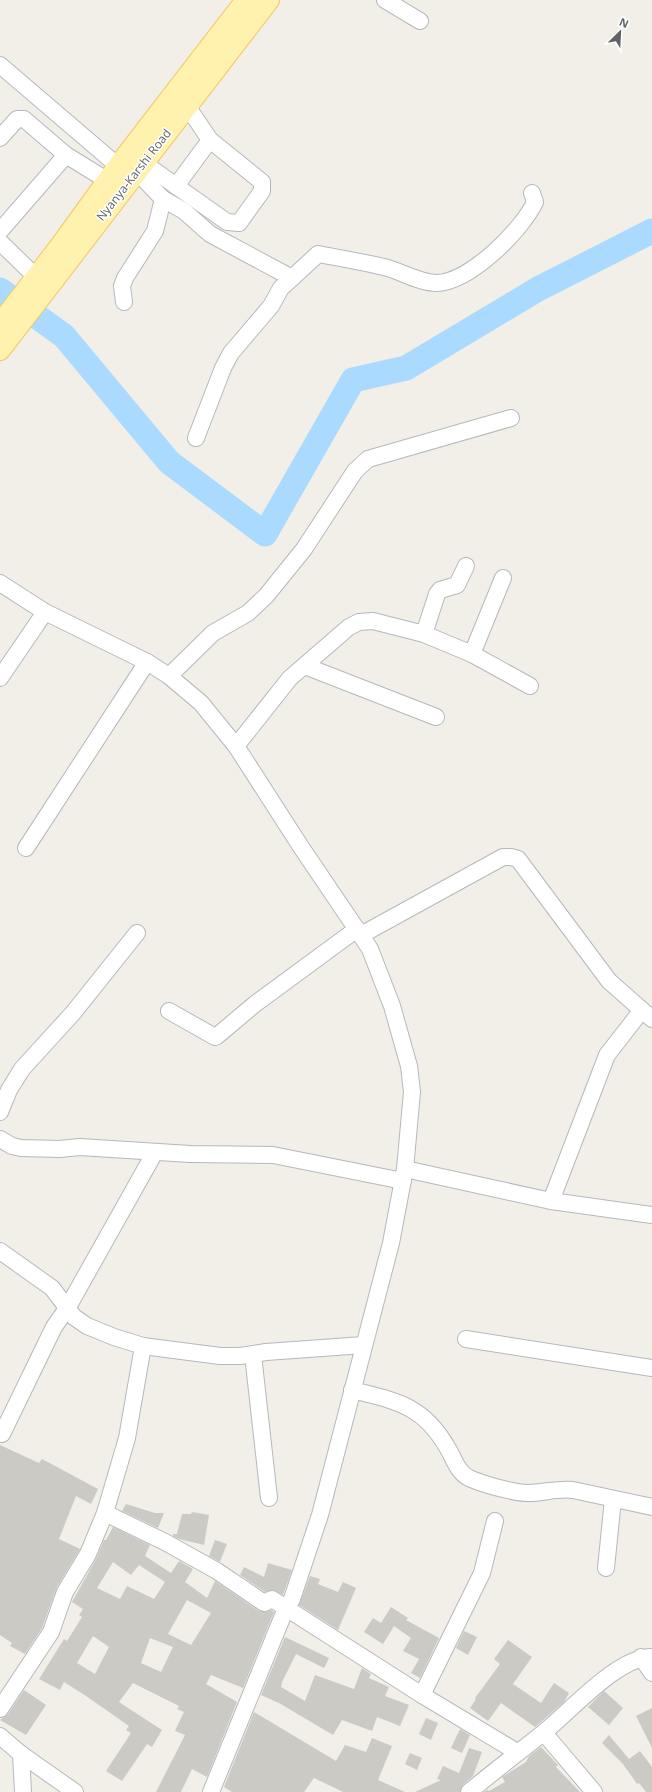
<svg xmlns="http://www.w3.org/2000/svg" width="652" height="1792" viewBox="0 0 652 1792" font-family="'Open Sans',sans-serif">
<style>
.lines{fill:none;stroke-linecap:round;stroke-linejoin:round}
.river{stroke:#aadaff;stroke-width:25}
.building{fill:#cccac5;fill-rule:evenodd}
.minor-casing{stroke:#b5b8bc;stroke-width:18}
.major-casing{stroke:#f2c960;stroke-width:22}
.minor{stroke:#fff;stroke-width:16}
.major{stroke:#fff2af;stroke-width:20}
.labels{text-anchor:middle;stroke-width:3;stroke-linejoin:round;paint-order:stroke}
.street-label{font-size:12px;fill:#5f6368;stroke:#fff}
</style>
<rect width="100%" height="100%" fill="#f1efe8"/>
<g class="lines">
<path class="river" d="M 0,290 L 64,336 L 169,462 L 265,534 L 353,380 L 406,368 L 538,289 L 652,231"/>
</g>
<g class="building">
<path d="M 0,1445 L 39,1463 L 42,1459 L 98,1489 L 91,1504 L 76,1496 L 59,1539 L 80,1549 L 57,1587 L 42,1628 L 25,1654 L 10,1646 L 12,1643 L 0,1635 Z"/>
<path d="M 126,1504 L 155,1513 L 164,1513 L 158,1528 L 122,1511 Z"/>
<path d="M 192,1512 L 209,1515 L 204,1545 L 179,1539 L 173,1536 L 173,1534 L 177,1534 L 182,1514 L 191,1514 Z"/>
<path d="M 113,1527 L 150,1545 L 145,1556 L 171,1573 L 179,1561 L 193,1569 L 185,1582 L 207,1598 L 215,1581 L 259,1611 L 264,1612 L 271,1610 L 274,1612 L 243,1688 L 211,1675 L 206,1684 L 237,1702 L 207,1777 L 192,1769 L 181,1792 L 156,1792 L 185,1735 L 175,1731 L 184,1712 L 177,1709 L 179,1706 L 133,1683 L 119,1702 L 162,1730 L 152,1747 L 147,1744 L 122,1781 L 106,1771 L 131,1733 L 126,1730 L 129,1726 L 86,1696 L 64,1682 L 60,1690 L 39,1679 L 64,1639 L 67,1641 L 82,1617 L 79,1615 L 83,1609 L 72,1602 L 96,1559 L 104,1540 L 106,1540 ZM 113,1562 L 131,1575 L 139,1565 L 165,1582 L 154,1599 L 127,1586 L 120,1599 L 97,1588 ZM 187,1600 L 211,1613 L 191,1645 L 168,1634 ZM 93,1636 L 109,1647 L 95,1674 L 77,1663 ZM 150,1638 L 173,1647 L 161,1672 L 141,1663 Z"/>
<path d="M 215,1540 L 227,1544 L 220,1562 L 209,1556 Z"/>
<path d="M 268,1563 L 292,1570 L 283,1595 L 273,1590 L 265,1592 L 240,1575 L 244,1567 L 264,1577 Z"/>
<path d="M 310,1576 L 320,1579 L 318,1584 L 338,1592 L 343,1582 L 356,1588 L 338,1630 L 299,1605 Z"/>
<path d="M 391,1607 L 408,1618 L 406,1620 L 439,1638 L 420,1678 L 411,1673 L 419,1659 L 403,1651 L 411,1638 L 394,1626 L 383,1644 L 364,1632 L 373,1618 L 381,1623 Z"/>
<path d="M 464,1631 L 477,1637 L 468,1655 L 456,1648 Z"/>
<path d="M 285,1637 L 329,1658 L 324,1668 L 296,1654 L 282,1682 L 281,1687 L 305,1701 L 315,1675 L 354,1689 L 362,1668 L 371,1674 L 369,1678 L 389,1687 L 385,1696 L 409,1705 L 400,1726 L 377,1717 L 372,1731 L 342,1720 L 333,1735 L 279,1703 L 261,1695 Z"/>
<path d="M 508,1640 L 532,1657 L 513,1684 L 541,1703 L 554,1683 L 569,1693 L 564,1702 L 535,1727 L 501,1703 L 488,1721 L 470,1708 L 476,1699 L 475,1698 L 500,1664 L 494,1659 Z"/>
<path d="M 24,1690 L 46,1705 L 26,1735 L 0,1720 L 8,1714 Z"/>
<path d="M 604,1691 L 623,1708 L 609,1725 L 588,1707 Z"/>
<path d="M 652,1708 L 652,1748 L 636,1716 Z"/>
<path d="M 254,1712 L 336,1761 L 345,1745 L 366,1752 L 372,1738 L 392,1746 L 378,1780 L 405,1792 L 343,1792 L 314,1778 L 304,1792 L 232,1792 L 224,1787 Z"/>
<path d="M 426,1718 L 438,1723 L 431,1740 L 419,1734 Z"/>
<path d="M 460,1729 L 470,1735 L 462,1753 L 451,1748 Z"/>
<path d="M 609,1735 L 629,1759 L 640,1751 L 652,1767 L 652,1792 L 646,1792 L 639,1783 L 637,1784 L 623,1764 L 602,1743 Z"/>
<path d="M 541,1747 L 558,1765 L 556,1767 L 580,1792 L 484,1792 L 487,1790 L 489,1791 L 505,1782 L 502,1777 L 526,1762 L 529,1756 Z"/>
<path d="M 469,1748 L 482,1752 L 473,1776 L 463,1785 L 460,1792 L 415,1792 L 441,1780 L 437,1779 L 443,1766 L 459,1773 Z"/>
<path d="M 410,1753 L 422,1758 L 417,1770 L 405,1764 Z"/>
</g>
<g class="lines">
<g class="minor-casing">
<g id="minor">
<path d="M 385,0 L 420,21"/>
<path d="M 0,65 L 118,166"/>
<path d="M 0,138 L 17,119 L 24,119 L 66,155"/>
<path d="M 144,163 L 176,186 L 210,140 L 187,106"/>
<path d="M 137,172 L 163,199 L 184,211 L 210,234 L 292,278"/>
<path d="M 176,186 L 227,222 L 239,223 L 262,191 L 262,182 L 210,140"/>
<path d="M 0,231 L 66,155 L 108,181"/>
<path d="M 0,242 L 36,277"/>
<path d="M 124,302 L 122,286 L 125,278 L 155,231 L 163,199"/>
<path d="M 196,438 L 223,368 L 231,353 L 271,306 L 281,288 L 318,254 C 340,258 362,262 384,267 C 401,271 419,283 437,283 C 470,282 522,230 535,202 L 532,193"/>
<path d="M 0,583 L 45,612 L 147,662 L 169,676 L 201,703 L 236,746 L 301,847 L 370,949 L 392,1006 L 405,1052 L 409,1066 L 412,1092 L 405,1169 L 391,1243 L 320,1515 L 292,1599 L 286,1608 L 211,1792"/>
<path d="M 424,634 L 437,594 L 440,590 L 457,585 L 466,566"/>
<path d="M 472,654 L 503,578"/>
<path d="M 305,666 L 436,717"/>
<path d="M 169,676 L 213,633 L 248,613 L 266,596 L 304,549 L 355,471 L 368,459 L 511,418"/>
<path d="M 0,678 L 45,612"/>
<path d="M 236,746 L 290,678 L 349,627 L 359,622 L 373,621 L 424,634 L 472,654 L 530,686"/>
<path d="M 26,848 L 147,662"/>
<path d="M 361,935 L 503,857 L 511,857 L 518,859 L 609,981 L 652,1019"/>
<path d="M 169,1011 L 215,1037 L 217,1036 L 255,1004 L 357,929"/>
<path d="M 0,1112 L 9,1090 L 22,1069 L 73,1013 L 137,933"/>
<path d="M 0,1139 L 12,1146 L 21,1148 L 59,1149 L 80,1147 L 190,1154 L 273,1155 L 403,1181"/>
<path d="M 405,1169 L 551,1201 L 652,1215"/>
<path d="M 551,1201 L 607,1055 L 642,1010"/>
<path d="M 0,1251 L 52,1288 L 74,1317 L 87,1326 L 114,1337 L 143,1346 L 220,1356 L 240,1356 L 266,1352 L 364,1345"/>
<path d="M 466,1339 L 652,1368"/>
<path d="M 253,1355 L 269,1498"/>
<path d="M 352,1390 C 395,1401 422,1404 447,1447 C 454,1458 457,1472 469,1478 C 482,1484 514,1493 528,1493 C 544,1493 557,1488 573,1490 L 652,1507"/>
<path d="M 2,1434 L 54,1327 L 68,1307 L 155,1152"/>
<path d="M 105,1513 L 165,1542 L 217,1571 L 264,1603 L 272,1599 L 422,1695 L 517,1752"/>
<path d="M 606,1568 L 613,1499"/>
<path d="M 641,1657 L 652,1673"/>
<path d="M 422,1695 L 482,1573 L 495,1521"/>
<path d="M 0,1709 L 51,1632 L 65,1592 L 88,1554 L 105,1513 L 127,1438 L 143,1346"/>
<path d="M 544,1733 L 594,1792"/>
<path d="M 0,1736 L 21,1754 L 75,1792"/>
<path d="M 21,1754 L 23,1792"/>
<path d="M 469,1792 C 493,1772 518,1753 543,1733 C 571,1711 617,1657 652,1657"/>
</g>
</g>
<g class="major-casing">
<g id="major">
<path d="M 0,324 L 60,246 L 118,166 L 246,0"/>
<path d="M 0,350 L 269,0"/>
</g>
</g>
<use href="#minor" class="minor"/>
<use href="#major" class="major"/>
</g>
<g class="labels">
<g class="street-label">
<text transform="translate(134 175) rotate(-52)" y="4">Nyanya-Karshi Road</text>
</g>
</g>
<g transform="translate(620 32) rotate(24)" stroke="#ffffff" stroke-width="3" paint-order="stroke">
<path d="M0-3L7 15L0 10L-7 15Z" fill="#5f6368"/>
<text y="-6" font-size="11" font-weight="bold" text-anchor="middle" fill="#5f6368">N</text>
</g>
</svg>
